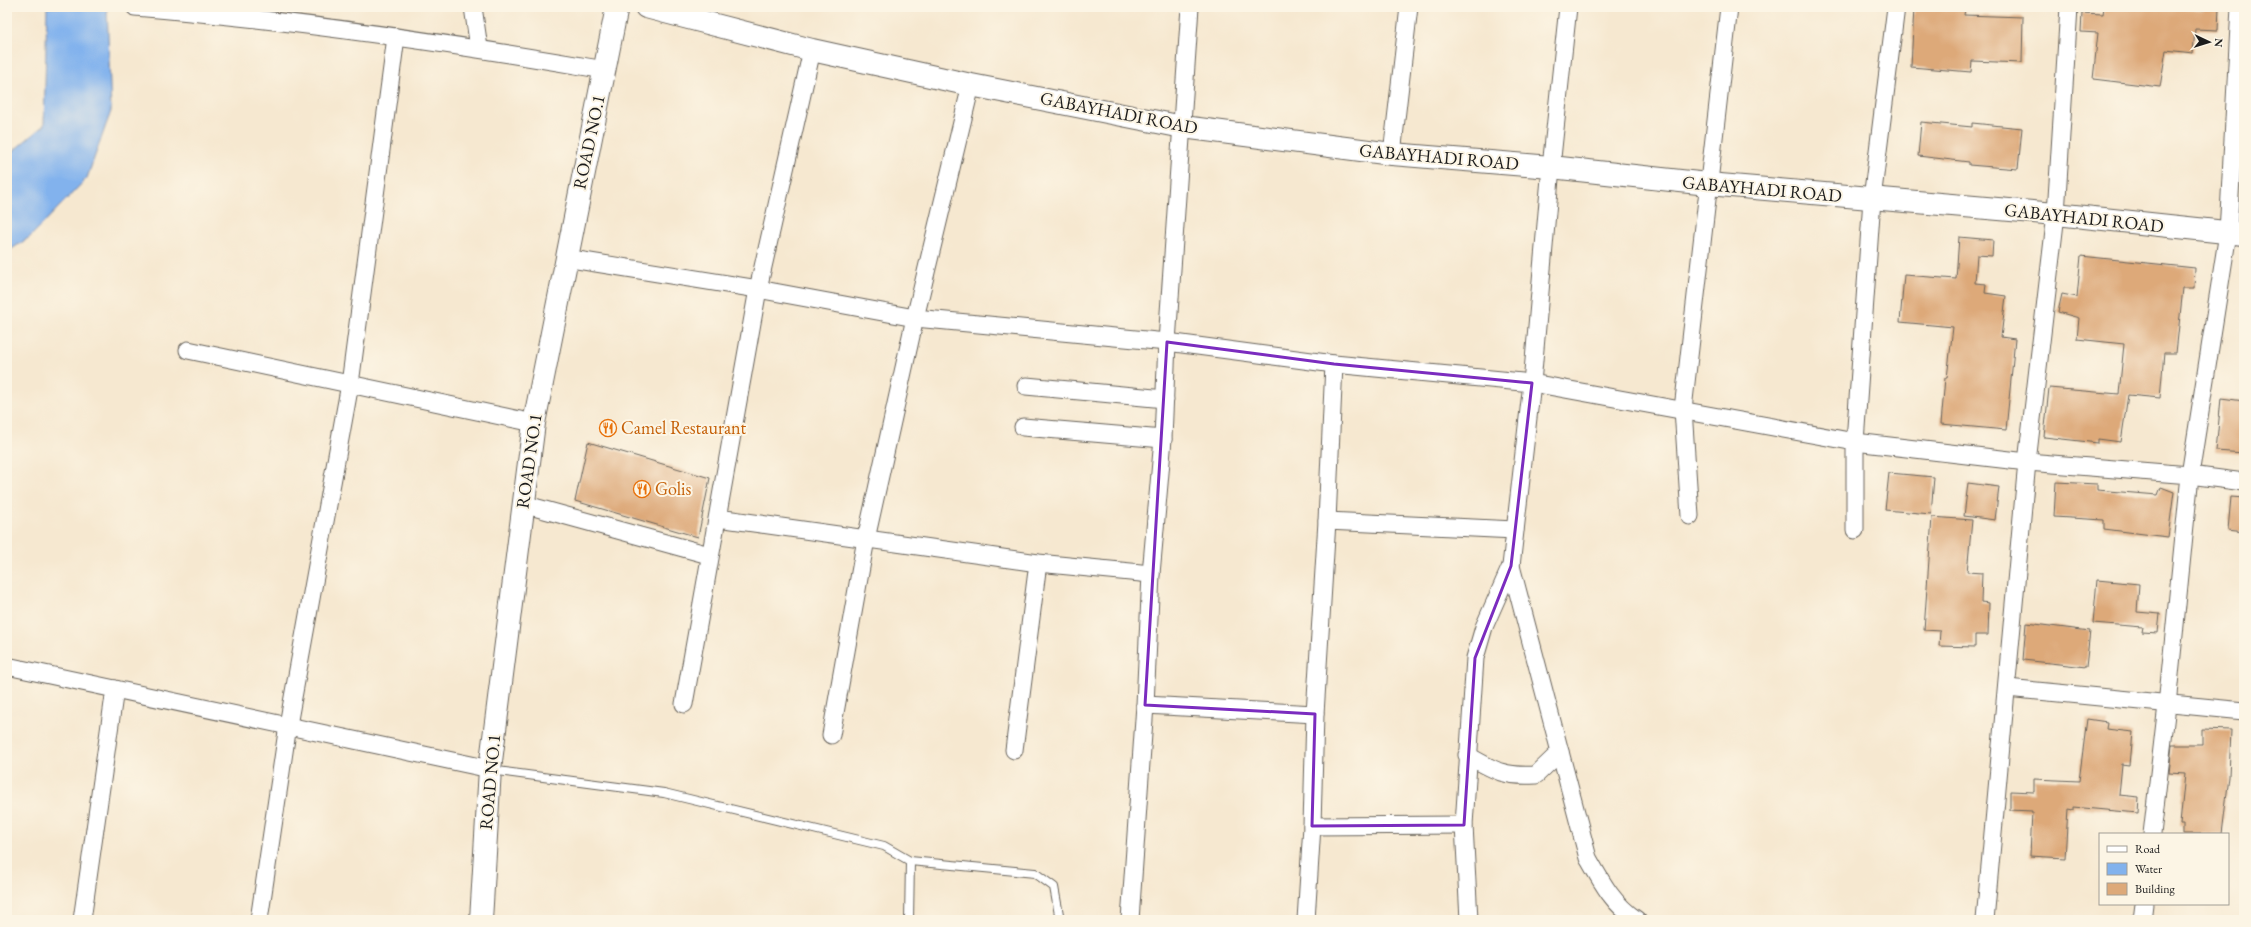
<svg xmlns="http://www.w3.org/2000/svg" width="2251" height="927" viewBox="0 0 2251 927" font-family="'EB Garamond',serif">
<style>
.water{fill:#82b2ed;stroke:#4f6784}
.building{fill:#dda979}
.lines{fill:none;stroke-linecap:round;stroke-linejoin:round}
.lane-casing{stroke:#68635b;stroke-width:10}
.street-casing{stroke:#68635b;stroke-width:19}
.secondary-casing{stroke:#68635b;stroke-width:24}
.highway-casing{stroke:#68635b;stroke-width:24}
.lane{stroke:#fff;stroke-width:8}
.street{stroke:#fff;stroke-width:17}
.secondary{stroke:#fff;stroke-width:22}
.highway{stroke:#fff;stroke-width:22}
.marked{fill:none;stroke:#7b2cbf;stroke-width:3;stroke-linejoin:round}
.labels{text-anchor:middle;stroke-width:4;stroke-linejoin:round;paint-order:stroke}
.street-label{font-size:18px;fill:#1c1c1c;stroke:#fcf5e5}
.food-label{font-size:18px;fill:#c56008;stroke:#fcf5e5;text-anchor:start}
</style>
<rect width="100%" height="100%" fill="#fcf5e5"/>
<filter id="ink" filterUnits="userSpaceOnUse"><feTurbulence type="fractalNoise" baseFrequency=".025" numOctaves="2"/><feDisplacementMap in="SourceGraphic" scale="8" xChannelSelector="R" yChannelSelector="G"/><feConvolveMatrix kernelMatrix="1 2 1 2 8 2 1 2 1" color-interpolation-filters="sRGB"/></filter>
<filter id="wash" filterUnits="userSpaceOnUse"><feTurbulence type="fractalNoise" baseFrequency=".012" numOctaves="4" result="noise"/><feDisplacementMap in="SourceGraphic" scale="16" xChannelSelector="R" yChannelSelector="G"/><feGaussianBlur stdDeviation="0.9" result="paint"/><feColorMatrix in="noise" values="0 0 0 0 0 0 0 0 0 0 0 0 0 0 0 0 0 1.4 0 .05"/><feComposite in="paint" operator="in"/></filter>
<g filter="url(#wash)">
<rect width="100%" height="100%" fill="#f6e8d0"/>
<path class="water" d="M 47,7 L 107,7 L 111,111 L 87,178 L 30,237 L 7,252 L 7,156 L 44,125 Z"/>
<g id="blocks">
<g class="building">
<path d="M 1914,7 L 1965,9 L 1964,15 L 2023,17 L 2022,63 L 1972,61 L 1971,72 L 1911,67 Z"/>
<path d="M 2104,7 L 2174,7 L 2204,10 L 2204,7 L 2219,7 L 2218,30 L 2195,29 L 2193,53 L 2166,50 L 2160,87 L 2093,79 L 2098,33 L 2081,32 L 2082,13 L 2103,14 Z"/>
<path d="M 1921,122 L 1972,127 L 1972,123 L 2022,128 L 2018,169 L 1969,165 L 1969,162 L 1918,156 Z"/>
<path d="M 1959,237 L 1993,240 L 1992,256 L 1977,255 L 1975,283 L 1986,284 L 1985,293 L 2006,296 L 2001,337 L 2015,339 L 2006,430 L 1941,424 L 1945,378 L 1947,378 L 1953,327 L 1900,322 L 1904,275 L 1956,279 Z"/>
<path d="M 2081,256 L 2195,268 L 2194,288 L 2183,288 L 2176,353 L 2164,353 L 2160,398 L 2128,395 L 2121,442 L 2098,439 L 2098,443 L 2044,437 L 2049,388 L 2119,394 L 2124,344 L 2077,339 L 2079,318 L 2058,312 L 2062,294 L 2077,297 Z"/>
<path d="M 2221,398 L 2244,401 L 2244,453 L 2216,451 Z"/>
<path d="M 588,442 L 710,478 L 698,537 L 575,501 Z"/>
<path d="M 1889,473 L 1934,477 L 1931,514 L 1885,510 Z"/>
<path d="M 2056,482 L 2097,484 L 2097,490 L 2158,495 L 2161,487 L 2174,492 L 2168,537 L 2104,529 L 2104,520 L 2054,517 Z"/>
<path d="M 1968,483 L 1999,487 L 1995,520 L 1964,516 Z"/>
<path d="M 2231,497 L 2244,498 L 2244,532 L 2228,530 Z"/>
<path d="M 1932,517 L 1972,520 L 1967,572 L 1982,573 L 1981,602 L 1989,603 L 1988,635 L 1975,635 L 1975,647 L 1939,646 L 1940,631 L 1924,630 Z"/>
<path d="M 2097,580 L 2139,584 L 2137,612 L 2160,614 L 2158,633 L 2142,632 L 2143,627 L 2093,623 Z"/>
<path d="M 2026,623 L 2090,631 L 2086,667 L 2023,660 Z"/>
<path d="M 2087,719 L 2107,722 L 2106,729 L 2133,732 L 2130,765 L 2122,764 L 2119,795 L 2139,797 L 2138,813 L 2073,807 L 2073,810 L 2068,809 L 2065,858 L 2030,856 L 2032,811 L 2010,810 L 2010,791 L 2034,792 L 2034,779 L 2079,781 Z"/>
<path d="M 2202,729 L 2231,730 L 2229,776 L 2222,834 L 2183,834 L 2183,824 L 2180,824 L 2185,774 L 2169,773 L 2172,745 L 2202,745 Z"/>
</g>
</g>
</g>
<g filter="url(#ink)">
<use href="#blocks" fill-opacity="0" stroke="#68635b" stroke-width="1"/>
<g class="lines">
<g class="lane-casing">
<g id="lane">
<path d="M 490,770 L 664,793 L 884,846 L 910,861 L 1035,873 L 1054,887 L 1060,920"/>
<path d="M 909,920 L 910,861"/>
</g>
</g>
<g class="street-casing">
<g id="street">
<path d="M 135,7 C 292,20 449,43 605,70"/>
<path d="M 473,7 L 479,48"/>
<path d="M 1392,154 L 1409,7"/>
<path d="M 565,258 L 758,289 L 915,318 L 1167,342 L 1334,364 L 1532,383 L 1855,442 L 2027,462 L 2190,475 L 2244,482"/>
<path d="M 188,350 L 534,423"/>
<path d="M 1026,386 L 1165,399"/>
<path d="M 1023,427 L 1163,439"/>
<path d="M 523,504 L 709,555"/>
<path d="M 1690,516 L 1683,409 L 1729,7"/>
<path d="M 718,518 L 1038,563 L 1151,574"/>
<path d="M 1327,521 L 1515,530"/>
<path d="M 1855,530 L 1855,442 L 1872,199 L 1896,7"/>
<path d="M 1511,566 L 1588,858 C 1602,883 1613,904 1637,920"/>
<path d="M 7,666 L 490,769"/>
<path d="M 2007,688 L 2244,711"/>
<path d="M 684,704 L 758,289 L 812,50"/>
<path d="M 1145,705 L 1315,714 L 1327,521 L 1334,364"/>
<path d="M 831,735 L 866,539 L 915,318 L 971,85"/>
<path d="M 1014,750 L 1038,563"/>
<path d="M 1467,755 C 1495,771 1504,777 1536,775 L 1560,752"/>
<path d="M 1312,826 L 1464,825"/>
<path d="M 2152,834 L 2167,705 L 2190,475 L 2228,233 L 2240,7"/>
<path d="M 82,920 L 115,689"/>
<path d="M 259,920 L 288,725 L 350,384 L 396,37"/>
<path d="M 1130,920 L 1145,705 L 1151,574 L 1163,439 L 1167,342 L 1190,7"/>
<path d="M 1306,920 L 1312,826 L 1315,714"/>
<path d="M 1469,920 L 1464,825 L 1475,658 L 1484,627 L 1511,566 L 1532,383 L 1551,167 L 1568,7"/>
<path d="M 1985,920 L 2027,462 L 2056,214 L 2069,7"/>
<path d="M 2142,920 L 2144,904"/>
</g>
</g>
<g class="secondary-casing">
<path id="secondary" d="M 646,7 L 812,50 L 971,85 L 1183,127 L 1392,154 L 1551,167 L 1708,184 L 2056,214 L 2244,234"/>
</g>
<g class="highway-casing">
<path id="highway" d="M 481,920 L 490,769 L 534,423 L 617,7"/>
</g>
<use href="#lane" class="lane"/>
<use href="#street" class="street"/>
<use href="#secondary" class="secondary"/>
<use href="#highway" class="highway"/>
</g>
</g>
<path class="marked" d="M 1167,342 L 1334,364 L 1532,383 L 1511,566 L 1475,658 L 1464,825 L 1312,826 L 1315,714 L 1145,705 Z"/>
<defs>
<g id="restaurant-ring" transform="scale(0.9)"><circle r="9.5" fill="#fcf5e5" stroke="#e8710a" stroke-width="1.5"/><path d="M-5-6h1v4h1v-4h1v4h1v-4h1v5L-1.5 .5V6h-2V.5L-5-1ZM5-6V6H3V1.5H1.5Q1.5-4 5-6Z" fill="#e8710a"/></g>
</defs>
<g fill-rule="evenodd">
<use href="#restaurant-ring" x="608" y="428"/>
<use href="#restaurant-ring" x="642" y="489"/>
</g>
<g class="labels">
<g class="street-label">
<text transform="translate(1119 113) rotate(11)" y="6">GABAYHADI ROAD</text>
<text transform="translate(589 142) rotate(-78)" y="6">ROAD NO.1</text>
<text transform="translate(1439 157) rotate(5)" y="6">GABAYHADI ROAD</text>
<text transform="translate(1762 189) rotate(5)" y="6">GABAYHADI ROAD</text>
<text transform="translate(2084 218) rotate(6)" y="6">GABAYHADI ROAD</text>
<text transform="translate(529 461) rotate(-82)" y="6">ROAD NO.1</text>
<text transform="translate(490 782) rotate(-85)" y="6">ROAD NO.1</text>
</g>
<g class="food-label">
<text x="621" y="434">Camel Restaurant</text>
<text x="655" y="495">Golis</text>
</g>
</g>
<rect width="2251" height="927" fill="none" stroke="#fcf5e5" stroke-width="24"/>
<rect x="2099" y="833" width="130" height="72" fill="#fcf5e5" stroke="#a29e95"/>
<rect x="2107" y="846" width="20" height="6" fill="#ffffff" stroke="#a29e95"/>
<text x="2135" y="853" font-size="12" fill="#1c1c1c">Road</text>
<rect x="2107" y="863" width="20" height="12" fill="#82b2ed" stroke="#a29e95"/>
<text x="2135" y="873" font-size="12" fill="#1c1c1c">Water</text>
<rect x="2107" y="883" width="20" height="12" fill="#dda979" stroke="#a29e95"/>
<text x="2135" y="893" font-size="12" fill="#1c1c1c">Building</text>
<g transform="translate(2209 42) rotate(94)" stroke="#fcf5e5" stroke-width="3" paint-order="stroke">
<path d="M0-3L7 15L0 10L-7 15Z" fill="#1c1c1c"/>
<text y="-6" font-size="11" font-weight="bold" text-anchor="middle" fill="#1c1c1c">N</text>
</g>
</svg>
